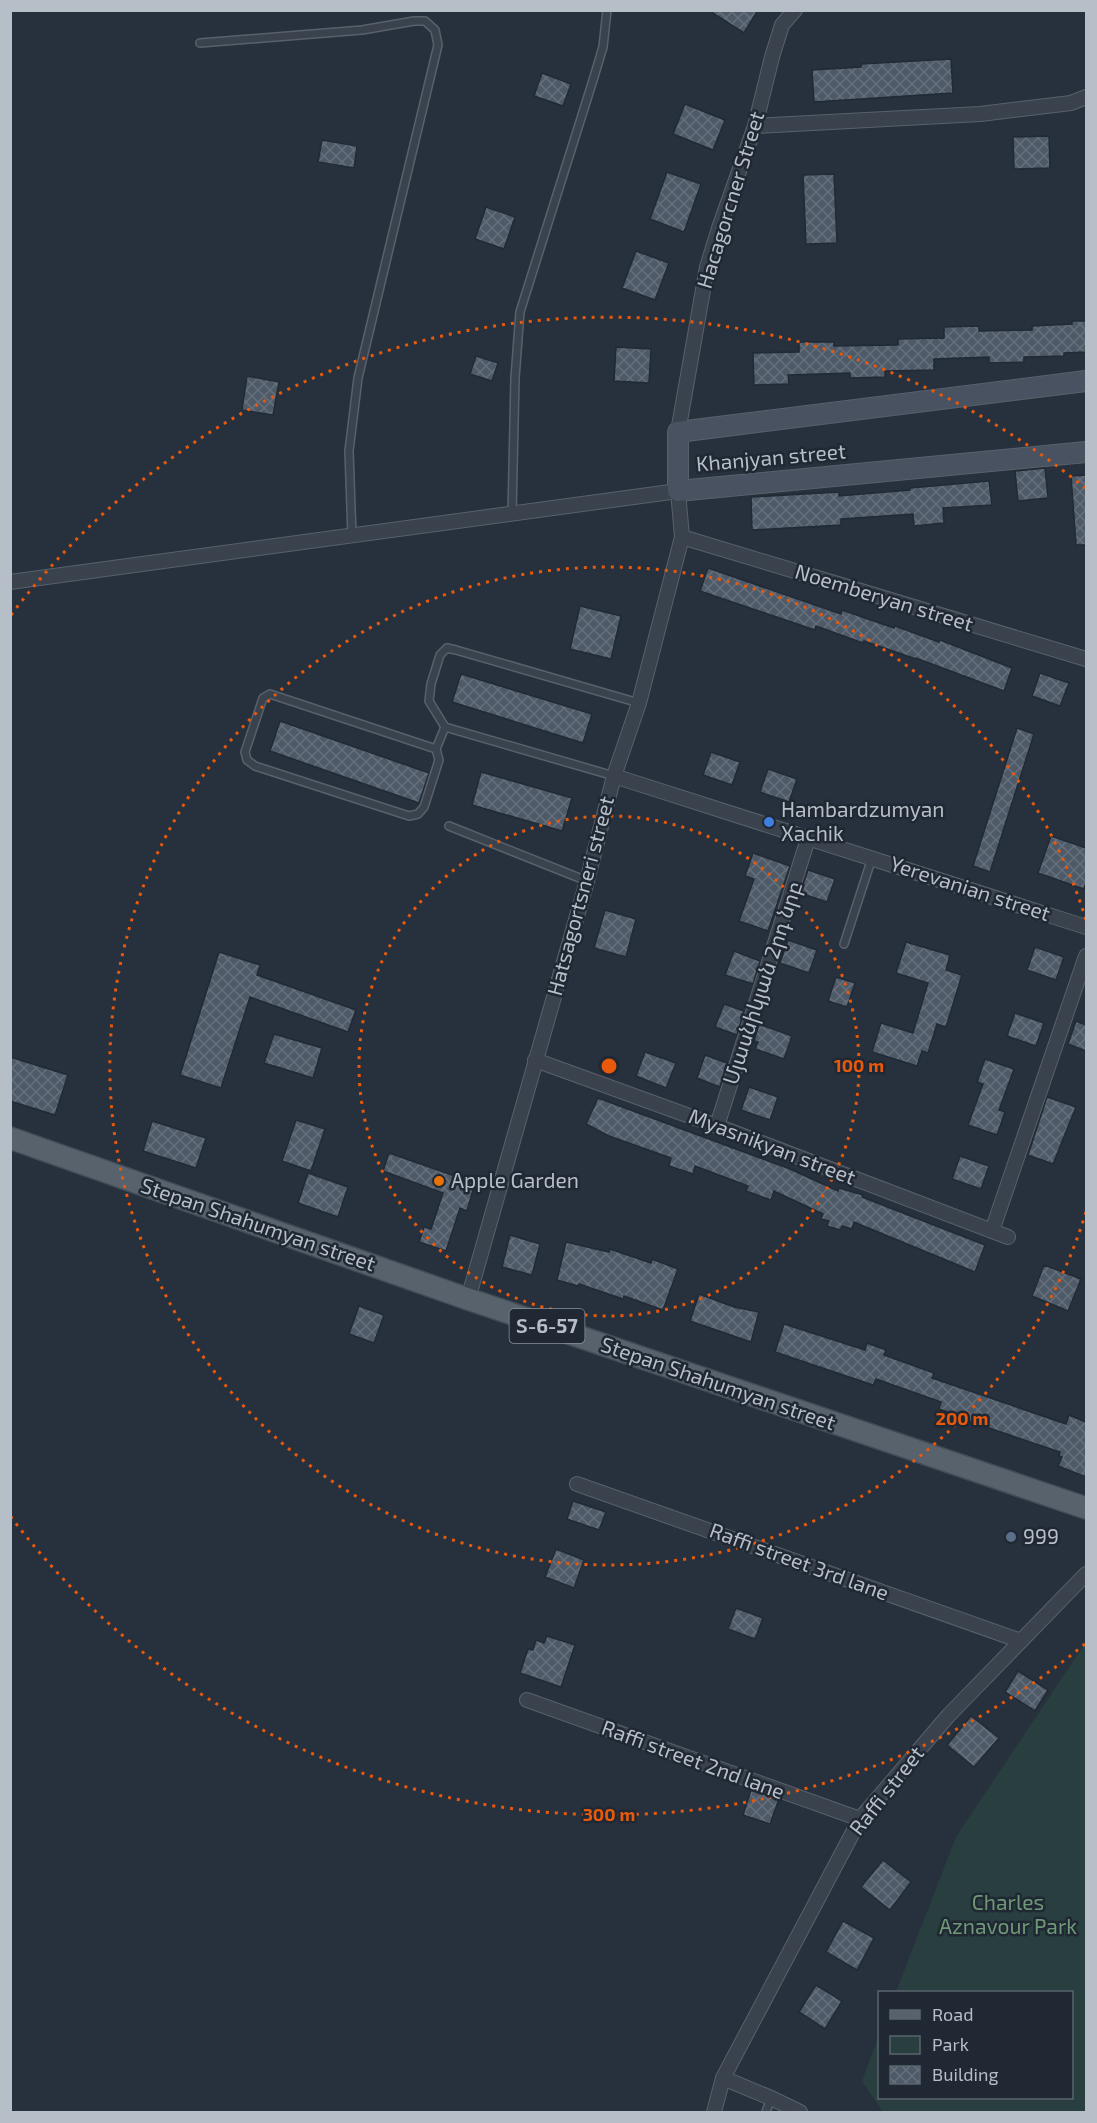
<svg xmlns="http://www.w3.org/2000/svg" width="1097" height="2123" viewBox="0 0 1097 2123" font-family="'Exo 2','Noto Sans Armenian',sans-serif">
<style>
.green{fill:#293f3f}
.building{fill:url(#building-cross-hatch);stroke:#212a35;stroke-width:1.5}
.lines{fill:none;stroke-linecap:round;stroke-linejoin:round}
.lane-casing{stroke:#58616b;stroke-width:10}
.street-casing{stroke:#58616b;stroke-width:16}
.secondary-casing{stroke:#58616b;stroke-width:22}
.primary-casing{stroke:#434c57;stroke-width:24}
.lane{stroke:#3a434d;stroke-width:7}
.street{stroke:#3a434d;stroke-width:14}
.secondary{stroke:#485260;stroke-width:20}
.primary{stroke:#58626d;stroke-width:21}
.ring{fill:none;stroke:#e8590c;stroke-width:3;stroke-dasharray:3 6}
.shop-dot{fill:#3f7fe0;stroke:#1f2833;stroke-width:2}
.food-dot{fill:#e8710a;stroke:#1f2833;stroke-width:2}
.service-dot{fill:#5c6f8a;stroke:#1f2833;stroke-width:2}
.labels{text-anchor:middle;stroke-width:5;stroke-linejoin:round;paint-order:stroke}
.shield{fill:#1f2833;stroke:#89919b;stroke-width:1.5}
.shield-label{font-size:20px;font-weight:bold;fill:#b6bec8}
.street-label{font-size:21px;fill:#b6bec8;stroke:#1f2833}
.poi-label{font-size:21px;fill:#b6bec8;stroke:#1f2833;text-anchor:start}
.park-label{font-size:21px;fill:#6f9877;stroke:#1f2833}
.centre{fill:#e8590c;stroke:#1f2833;stroke-width:3}
.ring-label{font-size:18px;text-anchor:middle;font-weight:bold;fill:#e8590c;stroke:#1f2833;stroke-width:5;stroke-linejoin:round;paint-order:stroke}
</style>
<defs>
<pattern id="building-cross-hatch" width="8" height="8" patternUnits="userSpaceOnUse" patternTransform="scale(1.5)"><rect width="8" height="8" fill="#4f5a68"/><path d="M0 0l8 8M0 8l8-8" fill="none" stroke="#66707c"/></pattern>
</defs>
<rect width="100%" height="100%" fill="#26313d"/>
<path class="green" d="M 1086,1642 L 1086,2112 L 883,2112 L 862,2081 L 879,2035 L 880,2098 L 1072,2098 L 1072,1992 L 896,1992 L 956,1837 Z"/>
<g class="building">
<path d="M 708,10 L 758,10 L 744,33 Z"/>
<path d="M 951,59 L 953,93 L 814,102 L 812,70 L 861,67 L 861,64 Z"/>
<path d="M 542,73 L 571,84 L 563,106 L 534,96 Z"/>
<path d="M 685,104 L 725,120 L 713,150 L 673,134 Z"/>
<path d="M 1049,136 L 1050,168 L 1014,169 L 1013,137 Z"/>
<path d="M 322,140 L 357,146 L 354,168 L 318,162 Z"/>
<path d="M 667,172 L 701,184 L 684,232 L 650,219 Z"/>
<path d="M 834,174 L 837,243 L 806,244 L 803,175 Z"/>
<path d="M 486,207 L 515,217 L 504,249 L 475,239 Z"/>
<path d="M 636,251 L 669,263 L 655,300 L 622,288 Z"/>
<path d="M 1072,321 L 1086,321 L 1086,352 L 1064,353 L 1064,356 L 1024,357 L 1024,362 L 989,363 L 989,357 L 934,359 L 934,370 L 885,371 L 885,377 L 850,378 L 850,373 L 788,375 L 789,384 L 754,385 L 753,353 L 799,352 L 799,342 L 834,342 L 834,346 L 898,345 L 898,339 L 944,338 L 944,327 L 979,326 L 979,331 L 1032,330 L 1032,326 L 1072,324 Z"/>
<path d="M 616,347 L 651,349 L 649,383 L 614,381 Z"/>
<path d="M 476,356 L 498,363 L 492,381 L 470,374 Z"/>
<path d="M 247,376 L 279,382 L 273,415 L 242,410 Z"/>
<path d="M 1045,468 L 1048,498 L 1018,501 L 1015,471 Z"/>
<path d="M 1086,475 L 1086,545 L 1076,545 L 1071,476 Z"/>
<path d="M 989,481 L 992,505 L 943,508 L 944,523 L 914,526 L 913,514 L 841,519 L 841,525 L 752,530 L 751,497 L 839,492 L 839,496 L 910,490 L 910,488 Z"/>
<path d="M 708,568 L 841,614 L 842,610 L 894,628 L 895,626 L 939,642 L 940,640 L 1012,668 L 1004,691 L 916,658 L 916,659 L 864,641 L 863,643 L 816,626 L 815,630 L 700,591 Z"/>
<path d="M 580,606 L 621,616 L 611,659 L 570,649 Z"/>
<path d="M 1040,673 L 1069,683 L 1060,706 L 1032,696 Z"/>
<path d="M 461,674 L 592,714 L 583,743 L 452,702 Z"/>
<path d="M 280,721 L 429,773 L 419,803 L 270,751 Z"/>
<path d="M 1017,728 L 1034,734 L 990,872 L 973,866 Z"/>
<path d="M 711,752 L 740,762 L 732,785 L 703,775 Z"/>
<path d="M 768,769 L 797,779 L 789,802 L 760,792 Z"/>
<path d="M 481,772 L 572,798 L 562,831 L 472,805 Z"/>
<path d="M 1051,836 L 1086,848 L 1086,882 L 1084,889 L 1038,873 Z"/>
<path d="M 753,853 L 790,866 L 768,931 L 739,921 L 754,879 L 745,876 Z"/>
<path d="M 808,870 L 835,879 L 827,902 L 800,893 Z"/>
<path d="M 605,910 L 636,919 L 626,957 L 594,948 Z"/>
<path d="M 788,940 L 817,950 L 809,973 L 780,963 Z"/>
<path d="M 906,942 L 950,955 L 946,970 L 962,975 L 946,1027 L 937,1024 L 928,1053 L 922,1051 L 917,1066 L 872,1052 L 881,1023 L 913,1033 L 928,983 L 896,973 Z"/>
<path d="M 1035,947 L 1064,957 L 1056,980 L 1027,970 Z"/>
<path d="M 734,951 L 760,961 L 753,984 L 725,975 Z"/>
<path d="M 219,952 L 260,965 L 257,975 L 356,1010 L 348,1032 L 250,997 L 221,1088 L 180,1075 Z"/>
<path d="M 836,977 L 855,983 L 847,1007 L 828,1001 Z"/>
<path d="M 724,1004 L 744,1011 L 737,1035 L 715,1027 Z"/>
<path d="M 1015,1013 L 1044,1023 L 1036,1046 L 1007,1036 Z"/>
<path d="M 1076,1021 L 1086,1025 L 1086,1051 L 1068,1044 Z"/>
<path d="M 759,1024 L 792,1036 L 784,1059 L 755,1049 L 758,1042 L 754,1041 Z"/>
<path d="M 274,1034 L 322,1048 L 313,1078 L 264,1063 Z"/>
<path d="M 645,1052 L 676,1063 L 666,1088 L 636,1076 Z"/>
<path d="M 705,1055 L 727,1063 L 720,1087 L 697,1078 Z"/>
<path d="M 10,1057 L 68,1075 L 55,1115 L 10,1101 Z"/>
<path d="M 985,1059 L 1014,1069 L 999,1110 L 1005,1112 L 997,1135 L 968,1125 L 983,1084 L 977,1082 Z"/>
<path d="M 749,1087 L 778,1097 L 770,1120 L 741,1110 Z"/>
<path d="M 1047,1097 L 1076,1107 L 1053,1164 L 1028,1155 Z"/>
<path d="M 598,1098 L 790,1169 L 838,1191 L 839,1188 L 863,1195 L 862,1197 L 985,1245 L 975,1272 L 854,1222 L 852,1229 L 842,1226 L 840,1230 L 827,1226 L 829,1221 L 821,1219 L 823,1214 L 774,1191 L 771,1200 L 746,1191 L 748,1186 L 695,1166 L 693,1174 L 669,1166 L 671,1158 L 609,1136 L 586,1124 Z"/>
<path d="M 296,1120 L 325,1129 L 311,1171 L 282,1161 Z"/>
<path d="M 152,1121 L 206,1138 L 196,1168 L 143,1151 Z"/>
<path d="M 389,1153 L 475,1183 L 467,1211 L 460,1208 L 446,1251 L 419,1242 L 424,1227 L 431,1229 L 443,1193 L 383,1171 Z"/>
<path d="M 960,1156 L 989,1166 L 981,1189 L 952,1179 Z"/>
<path d="M 308,1173 L 348,1187 L 338,1217 L 298,1203 Z"/>
<path d="M 510,1235 L 540,1244 L 532,1275 L 502,1267 Z"/>
<path d="M 566,1242 L 609,1252 L 610,1249 L 651,1263 L 652,1259 L 678,1269 L 663,1310 L 624,1296 L 623,1299 L 579,1284 L 578,1286 L 557,1280 Z"/>
<path d="M 1044,1265 L 1081,1279 L 1068,1311 L 1032,1296 Z"/>
<path d="M 699,1294 L 734,1307 L 759,1312 L 751,1342 L 690,1321 Z"/>
<path d="M 359,1306 L 384,1315 L 374,1343 L 349,1334 Z"/>
<path d="M 784,1324 L 865,1350 L 867,1343 L 886,1350 L 884,1355 L 934,1373 L 932,1378 L 1066,1424 L 1069,1415 L 1086,1422 L 1086,1477 L 1058,1466 L 1062,1457 L 1059,1456 L 1060,1452 L 965,1420 L 966,1418 L 939,1409 L 941,1402 L 876,1379 L 873,1385 L 775,1352 Z"/>
<path d="M 573,1501 L 606,1512 L 599,1530 L 567,1519 Z"/>
<path d="M 556,1549 L 584,1560 L 574,1588 L 545,1577 Z"/>
<path d="M 736,1608 L 763,1618 L 755,1639 L 728,1629 Z"/>
<path d="M 547,1636 L 575,1645 L 561,1687 L 520,1673 L 528,1649 L 533,1650 L 536,1640 L 544,1643 Z"/>
<path d="M 1018,1671 L 1048,1690 L 1035,1711 L 1005,1692 Z"/>
<path d="M 971,1716 L 999,1738 L 974,1767 L 947,1745 Z"/>
<path d="M 751,1790 L 779,1799 L 770,1824 L 743,1815 Z"/>
<path d="M 883,1860 L 911,1882 L 890,1910 L 861,1887 Z"/>
<path d="M 843,1921 L 874,1938 L 857,1970 L 826,1952 Z"/>
<path d="M 816,1985 L 842,2001 L 825,2029 L 799,2012 Z"/>
</g>
<g class="lines">
<g class="lane-casing">
<g id="lane">
<path d="M 200,43 L 362,30 L 414,21 L 425,21 L 435,30 L 438,45 L 358,378 L 349,451 L 352,536"/>
<path d="M 512,515 L 515,378 L 520,312 L 594,77 L 603,47 L 607,10"/>
<path d="M 436,749 L 270,694 L 263,698 L 245,752 L 247,760 L 255,766 L 409,816 L 418,814 L 424,807 L 439,760 L 436,749 L 445,727"/>
<path d="M 614,776 L 445,727 L 429,701 L 431,684 L 440,655 L 447,648 L 456,650 L 639,703"/>
<path d="M 449,826 L 587,881"/>
<path d="M 844,944 L 872,858"/>
<path d="M 766,2112 L 771,2098"/>
</g>
</g>
<g class="street-casing">
<g id="street">
<path d="M 755,126 L 980,114 L 1071,103 L 1086,97"/>
<path d="M 678,432 L 707,267 L 719,228 L 755,126 L 772,57 L 782,25 L 795,10"/>
<path d="M 682,537 L 1086,659"/>
<path d="M 10,582 L 678,491 L 682,537 L 639,703 L 614,776 L 587,881 L 468,1299"/>
<path d="M 614,776 L 1086,927"/>
<path d="M 535,1060 L 717,1126 L 1008,1237"/>
<path d="M 717,1126 L 808,839"/>
<path d="M 992,1231 L 1086,956"/>
<path d="M 577,1484 L 1021,1641"/>
<path d="M 527,1700 L 860,1819"/>
<path d="M 723,2078 L 771,2098 L 800,2112"/>
<path d="M 714,2112 L 723,2078 L 860,1819 L 948,1716 L 1086,1574"/>
</g>
</g>
<g class="secondary-casing">
<path id="secondary" d="M 1086,381 L 678,432 L 678,491 L 1086,452"/>
</g>
<g class="primary-casing">
<path id="primary" d="M 10,1138 L 468,1299 L 1086,1508"/>
</g>
<use href="#lane" class="lane"/>
<use href="#street" class="street"/>
<use href="#secondary" class="secondary"/>
<use href="#primary" class="primary"/>
</g>
<g class="ring">
<circle cx="609" cy="1066" r="250"/>
<path d="M1086 1212A499 499 0 1 1 1086 920"/>
<path d="M1085 1644A749 749 0 0 1 11 1517M11 615A749 749 0 0 1 1085 488"/>
</g>
<circle class="shop-dot" cx="769" cy="822" r="6"/>
<circle class="food-dot" cx="439" cy="1181" r="6"/>
<circle class="service-dot" cx="1011" cy="1537" r="6"/>
<g class="labels">
<rect class="shield" x="509.5" y="1309" width="75" height="34" rx="4.5"/>
<g class="shield-label">
<text x="547" y="1333">Տ-6-57</text>
</g>
<g class="street-label">
<text transform="translate(731 200) rotate(-73)" y="7">Hacagorcner Street</text>
<text transform="translate(771 458) rotate(-5)" y="7">Khanjyan street</text>
<text transform="translate(884 598) rotate(17)" y="7">Noemberyan street</text>
<text transform="translate(970 889) rotate(18)" y="7">Yerevanian street</text>
<text transform="translate(581 896) rotate(-75)" y="7">Hatsagortsneri street</text>
<text transform="translate(763 983) rotate(-72)" y="7">Մյասնիկյան 2րդ նրբ</text>
<text transform="translate(772 1147) rotate(21)" y="7">Myasnikyan street</text>
<text transform="translate(258 1225) rotate(19)" y="7">Stepan Shahumyan street</text>
<text transform="translate(718 1384) rotate(19)" y="7">Stepan Shahumyan street</text>
<text transform="translate(799 1562) rotate(20)" y="7">Raffi street 3rd lane</text>
<text transform="translate(693 1760) rotate(20)" y="7">Raffi street 2nd lane</text>
<text transform="translate(887 1791) rotate(-52)" y="7">Raffi street</text>
</g>
<g class="poi-label">
<text x="781" y="817">Hambardzumyan<tspan x="781" dy="24">Xachik</tspan></text>
<text x="451" y="1188">Apple Garden</text>
<text x="1023" y="1544">999</text>
</g>
<g class="park-label">
<text x="1008" y="1910">Charles<tspan x="1008" dy="24">Aznavour Park</tspan></text>
</g>
</g>
<circle cx="609" cy="1066" r="9" class="centre"/>
<g class="ring-label">
<text x="859" y="1072">100 m</text>
<text x="962" y="1425">200 m</text>
<text x="609" y="1821">300 m</text>
</g>
<rect width="1097" height="2123" fill="none" stroke="#b6bec8" stroke-width="24"/>
<rect x="878" y="1991" width="195" height="108" fill="#1f2833" stroke="#5b646f" stroke-width="1.5"/>
<rect x="890" y="2010" width="30" height="9" fill="#58626d" stroke="#5b646f" stroke-width="1.5"/>
<text x="932" y="2021" font-size="18" fill="#b6bec8">Road</text>
<rect x="890" y="2036" width="30" height="18" fill="#293f3f" stroke="#5b646f" stroke-width="1.5"/>
<text x="932" y="2051" font-size="18" fill="#b6bec8">Park</text>
<rect x="890" y="2066" width="30" height="18" fill="url(#building-cross-hatch)" stroke="#5b646f" stroke-width="1.5"/>
<text x="932" y="2081" font-size="18" fill="#b6bec8">Building</text>
</svg>
